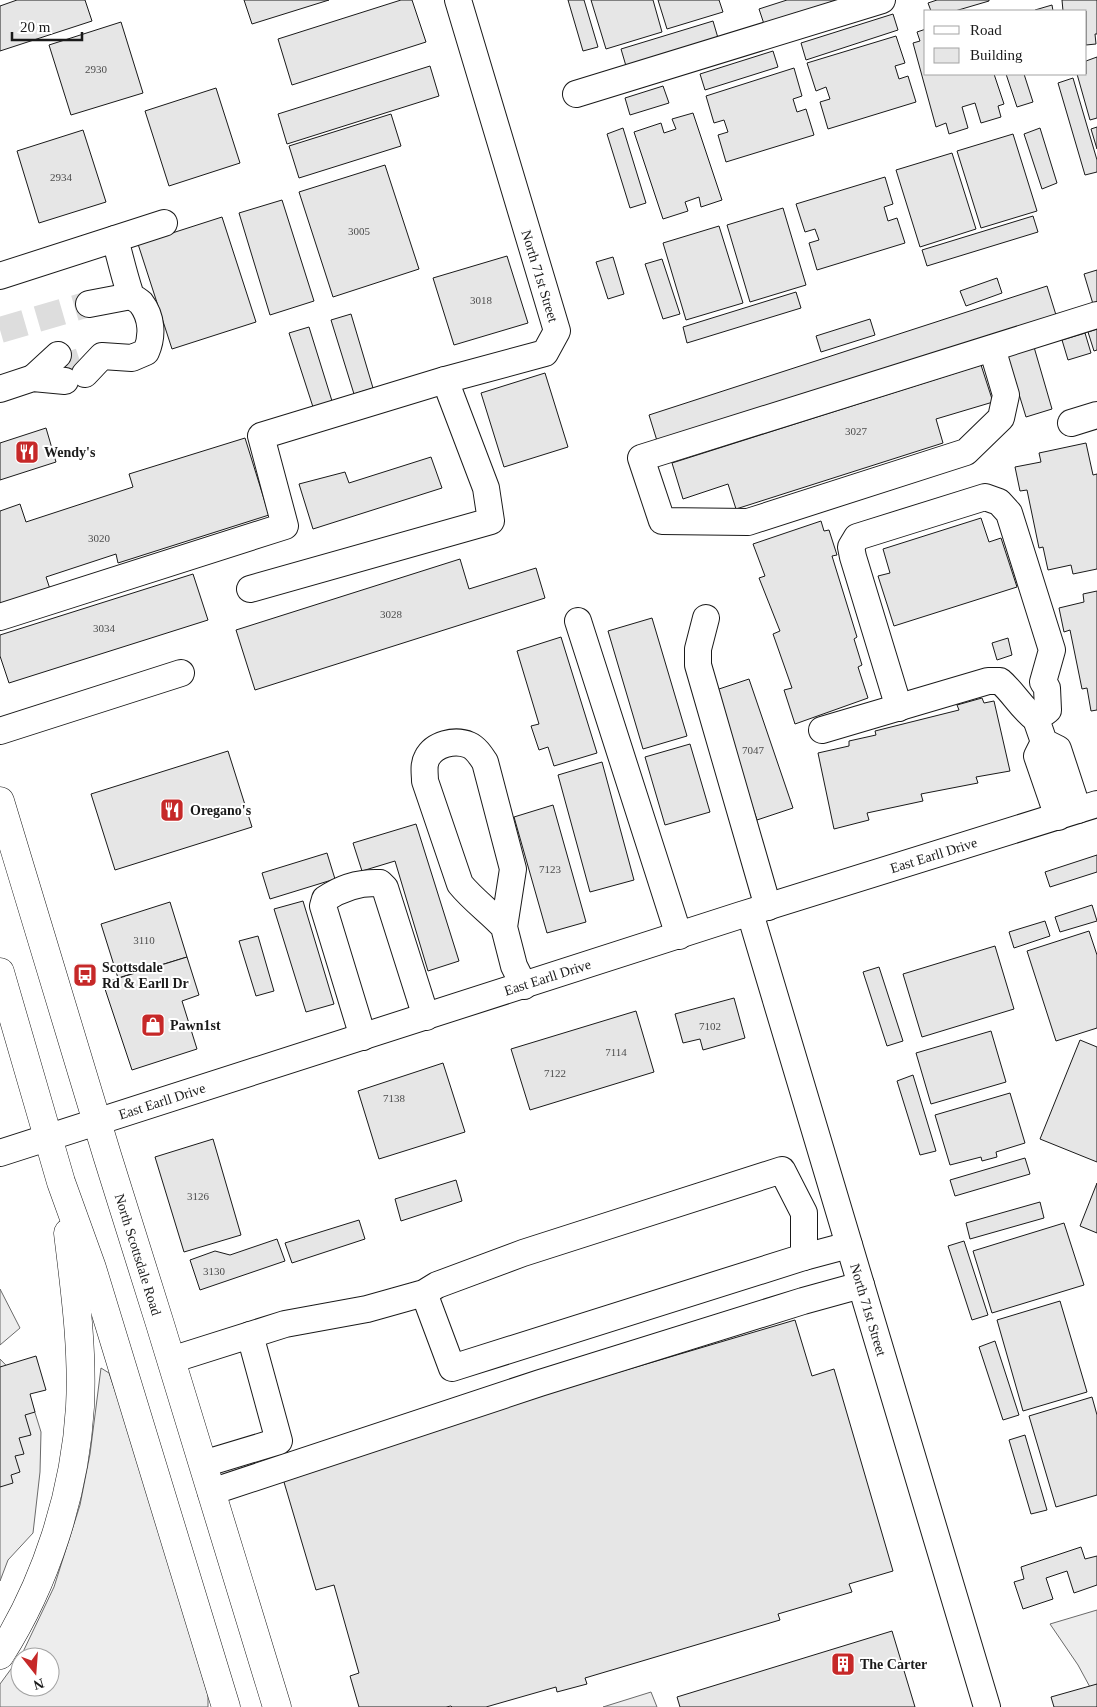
<svg xmlns="http://www.w3.org/2000/svg" width="1097" height="1707" viewBox="0 0 1097 1707" font-family="Georgia,serif">
<style>
.built{fill:#ededed;stroke:#6a6a6a;fill-rule:evenodd}
.building{fill:#e6e6e6;stroke:#1a1a1a}
.lines{fill:none;stroke-linecap:round;stroke-linejoin:round}
.minor-tunnel{stroke:#ddd;stroke-width:26;stroke-dasharray:26 13;stroke-linecap:butt}
.minor-casing{stroke:#1a1a1a;stroke-width:28}
.major-casing{stroke:#1a1a1a;stroke-width:29}
.minor{stroke:#fff;stroke-width:26}
.major{stroke:#fff;stroke-width:28}
.labels{text-anchor:middle;stroke-width:4;stroke-linejoin:round;paint-order:stroke}
.number-label{font-size:11px;fill:#4d4d4d}
.street-label{font-size:14px;fill:#1a1a1a;stroke:#fff}
.poi-label{font-size:14px;font-weight:bold;fill:#1a1a1a;stroke:#fff;text-anchor:start}
</style>
<rect width="100%" height="100%" fill="#fff"/>
<g class="built">
<path d="M 0,1289 L 20,1328 L 0,1345 Z"/>
<path d="M 0,1359 L 27,1387 L 41,1432 L 40,1472 L 33,1533 L 8,1560 L 0,1581 Z"/>
<path d="M 101,1368 L 109,1373 L 131,1437 L 208,1695 L 208,1707 L 0,1707 L 0,1684 L 22,1654 L 54,1587 L 80,1505 L 90,1454 ZM 20,1657 L 50,1657 L 50,1687 L 20,1687 Z"/>
<path d="M 1097,1610 L 1097,1700 L 1078,1665 L 1050,1624 Z"/>
<path d="M 651,1692 L 657,1707 L 603,1707 Z"/>
</g>
<g class="building">
<path d="M 17,0 L 85,0 L 92,21 L 0,51 L 0,6 Z"/>
<path d="M 244,0 L 329,0 L 252,24 Z"/>
<path d="M 401,0 L 412,0 L 426,42 L 292,85 L 278,39 Z"/>
<path d="M 568,0 L 584,0 L 598,47 L 583,51 Z"/>
<path d="M 591,0 L 653,0 L 662,32 L 606,49 Z"/>
<path d="M 658,0 L 719,0 L 723,12 L 667,29 Z"/>
<path d="M 787,0 L 837,0 L 764,24 L 759,9 Z"/>
<path d="M 937,0 L 989,0 L 989,1 L 955,11 L 931,11 L 928,3 Z"/>
<path d="M 1062,0 L 1097,0 L 1097,34 L 1095,34 L 1096,44 L 1086,45 L 1086,11 L 1063,11 Z"/>
<path d="M 1052,5 L 1053,11 L 1035,11 L 1035,10 Z"/>
<path d="M 893,14 L 898,30 L 806,60 L 801,43 Z"/>
<path d="M 713,21 L 718,38 L 626,66 L 621,49 Z"/>
<path d="M 121,22 L 143,93 L 71,115 L 49,45 Z"/>
<path d="M 926,29 L 926,74 L 994,74 L 1004,104 L 998,106 L 1001,117 L 981,123 L 975,103 L 962,107 L 968,128 L 949,134 L 946,123 L 936,127 L 913,43 L 920,41 L 917,32 Z"/>
<path d="M 896,36 L 905,63 L 895,66 L 899,79 L 908,76 L 916,102 L 828,129 L 820,102 L 830,99 L 826,87 L 816,91 L 807,63 Z"/>
<path d="M 773,51 L 778,67 L 705,90 L 700,74 Z"/>
<path d="M 1097,57 L 1097,118 L 1090,120 L 1077,74 L 1086,74 L 1086,61 Z"/>
<path d="M 430,66 L 439,96 L 287,144 L 278,114 Z"/>
<path d="M 794,68 L 802,96 L 793,99 L 797,112 L 806,109 L 814,135 L 726,162 L 718,135 L 728,132 L 724,120 L 714,123 L 706,96 Z"/>
<path d="M 1006,74 L 1024,74 L 1033,102 L 1017,107 Z"/>
<path d="M 1073,78 L 1097,160 L 1097,172 L 1085,175 L 1058,83 Z"/>
<path d="M 663,86 L 669,103 L 630,115 L 625,98 Z"/>
<path d="M 216,88 L 240,163 L 169,186 L 145,111 Z"/>
<path d="M 693,113 L 722,200 L 701,207 L 699,197 L 685,202 L 688,211 L 663,219 L 634,132 L 661,123 L 664,133 L 676,129 L 672,119 Z"/>
<path d="M 391,114 L 401,146 L 299,178 L 289,146 Z"/>
<path d="M 1097,127 L 1097,149 L 1091,129 Z"/>
<path d="M 623,128 L 646,203 L 630,208 L 607,134 Z"/>
<path d="M 1040,128 L 1057,183 L 1042,189 L 1024,134 Z"/>
<path d="M 83,130 L 106,202 L 39,223 L 17,151 Z"/>
<path d="M 1013,134 L 1037,211 L 981,228 L 957,151 Z"/>
<path d="M 952,153 L 976,229 L 920,247 L 896,170 Z"/>
<path d="M 385,165 L 419,269 L 333,297 L 299,192 Z"/>
<path d="M 885,177 L 893,204 L 884,207 L 888,221 L 897,218 L 905,243 L 817,270 L 809,243 L 819,240 L 815,229 L 805,232 L 796,204 Z"/>
<path d="M 282,200 L 314,301 L 270,315 L 239,213 Z"/>
<path d="M 783,208 L 806,285 L 750,302 L 727,225 Z"/>
<path d="M 1033,216 L 1038,232 L 927,266 L 922,250 Z"/>
<path d="M 222,217 L 256,322 L 172,349 L 138,244 Z"/>
<path d="M 719,226 L 743,303 L 686,320 L 663,243 Z"/>
<path d="M 507,256 L 528,323 L 454,345 L 433,278 Z"/>
<path d="M 613,257 L 624,294 L 608,299 L 596,262 Z"/>
<path d="M 662,259 L 680,314 L 663,319 L 645,264 Z"/>
<path d="M 1097,270 L 1097,303 L 1093,304 L 1084,274 Z"/>
<path d="M 997,278 L 1002,293 L 966,306 L 960,291 Z"/>
<path d="M 1047,286 L 1056,315 L 658,444 L 649,415 Z"/>
<path d="M 796,292 L 801,308 L 687,343 L 683,327 Z"/>
<path d="M 351,314 L 373,388 L 354,394 L 331,320 Z"/>
<path d="M 870,319 L 875,335 L 821,352 L 816,336 Z"/>
<path d="M 309,327 L 332,401 L 313,407 L 289,333 Z"/>
<path d="M 1097,329 L 1097,350 L 1094,351 L 1088,332 Z"/>
<path d="M 1085,333 L 1091,353 L 1068,360 L 1062,340 Z"/>
<path d="M 1034,347 L 1052,409 L 1026,417 L 1007,355 Z"/>
<path d="M 981,365 L 993,402 L 936,419 L 943,443 L 736,509 L 728,484 L 683,499 L 672,463 Z"/>
<path d="M 545,373 L 568,447 L 504,467 L 481,393 Z"/>
<path d="M 46,428 L 56,462 L 0,480 L 0,443 Z"/>
<path d="M 245,438 L 269,515 L 118,563 L 116,554 L 46,577 L 51,592 L 0,609 L 0,511 L 20,504 L 26,522 L 133,487 L 129,474 Z"/>
<path d="M 1086,443 L 1093,475 L 1097,474 L 1097,569 L 1073,574 L 1071,565 L 1048,570 L 1043,547 L 1039,548 L 1027,490 L 1020,491 L 1015,467 L 1041,462 L 1039,453 Z"/>
<path d="M 431,457 L 442,488 L 313,529 L 299,484 L 345,472 L 349,483 Z"/>
<path d="M 981,518 L 989,542 L 1001,538 L 1017,587 L 894,626 L 878,576 L 890,573 L 883,549 Z"/>
<path d="M 821,521 L 824,531 L 829,530 L 837,555 L 832,556 L 857,637 L 854,639 L 862,665 L 858,667 L 868,698 L 795,724 L 784,690 L 792,688 L 773,634 L 780,631 L 759,578 L 765,576 L 753,544 Z"/>
<path d="M 460,559 L 469,589 L 536,568 L 545,598 L 255,690 L 236,630 Z"/>
<path d="M 193,574 L 208,620 L 9,683 L 0,656 L 0,635 Z"/>
<path d="M 1097,591 L 1097,710 L 1091,711 L 1087,688 L 1082,689 L 1070,630 L 1064,632 L 1059,608 L 1084,602 L 1083,594 Z"/>
<path d="M 652,618 L 687,736 L 643,749 L 608,631 Z"/>
<path d="M 561,637 L 597,753 L 554,766 L 548,747 L 539,750 L 531,726 L 539,724 L 517,651 Z"/>
<path d="M 1008,638 L 1012,655 L 997,660 L 992,643 Z"/>
<path d="M 749,679 L 793,808 L 757,820 L 713,691 Z"/>
<path d="M 982,698 L 984,703 L 994,701 L 1010,771 L 976,777 L 978,783 L 921,794 L 923,801 L 867,813 L 869,820 L 834,829 L 818,753 L 849,746 L 849,741 L 876,735 L 875,731 L 959,710 L 957,705 Z"/>
<path d="M 690,744 L 710,812 L 665,825 L 645,757 Z"/>
<path d="M 228,751 L 252,827 L 115,870 L 91,794 Z"/>
<path d="M 602,762 L 634,880 L 590,892 L 558,775 Z"/>
<path d="M 553,805 L 586,922 L 547,933 L 514,817 Z"/>
<path d="M 416,824 L 459,961 L 428,971 L 395,861 L 362,871 L 353,843 Z"/>
<path d="M 327,853 L 335,879 L 270,899 L 262,873 Z"/>
<path d="M 1097,855 L 1097,872 L 1050,887 L 1045,872 Z"/>
<path d="M 303,901 L 334,1004 L 306,1012 L 274,909 Z"/>
<path d="M 170,902 L 187,957 L 118,978 L 101,924 Z"/>
<path d="M 1092,905 L 1097,921 L 1060,932 L 1055,917 Z"/>
<path d="M 1045,921 L 1050,936 L 1014,948 L 1009,932 Z"/>
<path d="M 1089,931 L 1097,955 L 1097,1028 L 1056,1041 L 1027,951 Z"/>
<path d="M 258,936 L 274,991 L 256,996 L 239,941 Z"/>
<path d="M 995,946 L 1014,1009 L 922,1037 L 903,974 Z"/>
<path d="M 187,957 L 199,995 L 182,1001 L 197,1049 L 132,1070 L 103,983 Z"/>
<path d="M 879,967 L 903,1041 L 887,1046 L 863,972 Z"/>
<path d="M 734,998 L 745,1038 L 703,1050 L 700,1039 L 683,1043 L 675,1014 Z"/>
<path d="M 636,1011 L 654,1072 L 530,1110 L 511,1049 Z"/>
<path d="M 991,1031 L 1006,1082 L 931,1104 L 916,1053 Z"/>
<path d="M 1080,1040 L 1097,1047 L 1097,1162 L 1040,1139 Z"/>
<path d="M 443,1063 L 465,1132 L 379,1159 L 358,1091 Z"/>
<path d="M 913,1075 L 936,1151 L 920,1155 L 897,1081 Z"/>
<path d="M 1010,1093 L 1025,1143 L 996,1152 L 997,1157 L 982,1161 L 981,1157 L 950,1165 L 935,1115 Z"/>
<path d="M 213,1139 L 241,1235 L 184,1252 L 155,1157 Z"/>
<path d="M 1025,1158 L 1030,1174 L 955,1196 L 950,1180 Z"/>
<path d="M 456,1180 L 462,1201 L 401,1221 L 395,1199 Z"/>
<path d="M 1097,1183 L 1097,1233 L 1080,1226 Z"/>
<path d="M 1040,1202 L 1044,1218 L 970,1239 L 966,1223 Z"/>
<path d="M 359,1220 L 365,1239 L 292,1263 L 285,1243 Z"/>
<path d="M 1064,1223 L 1084,1285 L 992,1313 L 973,1251 Z"/>
<path d="M 277,1239 L 285,1261 L 200,1290 L 190,1260 L 215,1251 L 230,1255 Z"/>
<path d="M 964,1241 L 988,1315 L 972,1320 L 948,1246 Z"/>
<path d="M 1060,1301 L 1087,1392 L 1023,1411 L 997,1320 Z"/>
<path d="M 795,1320 L 812,1376 L 834,1369 L 893,1571 L 849,1584 L 852,1592 L 778,1614 L 780,1620 L 585,1678 L 587,1684 L 557,1692 L 556,1687 L 486,1707 L 452,1707 L 451,1706 L 446,1707 L 359,1707 L 350,1676 L 359,1673 L 334,1585 L 316,1590 L 281,1472 Z"/>
<path d="M 995,1341 L 1019,1415 L 1003,1420 L 979,1347 Z"/>
<path d="M 36,1356 L 46,1390 L 30,1394 L 35,1412 L 25,1415 L 31,1435 L 19,1438 L 24,1454 L 15,1456 L 20,1472 L 11,1475 L 13,1483 L 0,1487 L 0,1367 Z"/>
<path d="M 1092,1397 L 1097,1415 L 1097,1495 L 1056,1507 L 1029,1416 Z"/>
<path d="M 1025,1435 L 1047,1510 L 1031,1514 L 1009,1440 Z"/>
<path d="M 1081,1547 L 1085,1559 L 1097,1556 L 1097,1585 L 1074,1593 L 1067,1571 L 1046,1578 L 1053,1599 L 1023,1609 L 1014,1582 L 1024,1579 L 1021,1567 Z"/>
<path d="M 892,1631 L 915,1707 L 680,1707 L 677,1697 Z"/>
<path d="M 1097,1684 L 1097,1707 L 1054,1707 L 1051,1697 Z"/>
</g>
<g class="lines">
<g class="minor-tunnel">
<path d="M 0,330 L 89,304"/>
<path d="M 62,367 L 80,361"/>
</g>
<g class="minor-casing">
<g id="minor">
<path d="M 576,94 L 882,0"/>
<path d="M 0,276 L 164,223"/>
<path d="M 89,304 L 131,296"/>
<path d="M 992,348 L 1006,395 L 1001,418 L 966,452 L 748,522 L 662,521 L 641,458 L 1097,315"/>
<path d="M 85,374 L 102,356 L 132,358 L 146,352 C 153,336 152,317 141,303 C 137,299 132,298 130,293 C 124,275 120,257 115,239"/>
<path d="M 33,378 L 58,355"/>
<path d="M 0,389 L 33,378 L 65,381"/>
<path d="M 1071,423 L 1097,415"/>
<path d="M 250,589 L 491,521 L 486,488 L 445,380"/>
<path d="M 0,617 L 285,526 L 261,436 L 445,380 L 545,353 L 557,331 L 458,0"/>
<path d="M 706,618 L 698,649 L 698,665 L 768,907"/>
<path d="M 578,621 L 679,936"/>
<path d="M 899,708 L 853,557 L 851,547 L 857,537 L 985,497 L 999,502 L 1009,513 L 1052,650 L 1043,682 L 1047,688 L 1048,710 L 1036,719 L 1044,742 L 1058,749 L 1078,810"/>
<path d="M 822,730 L 988,681 L 1000,681 C 1014,693 1021,708 1036,719"/>
<path d="M 0,731 L 181,673"/>
<path d="M 1044,742 L 1037,756 L 1058,817"/>
<path id="s1" d="M 750,913 L 987,1707"/>
<path d="M 504,927 C 490,912 473,900 460,884 L 425,781 C 425,774 423,765 427,758 C 434,744 455,739 469,745 C 476,748 481,756 485,762 L 513,869 L 504,927 L 514,966 L 524,986"/>
<path d="M 363,1037 L 323,906 L 325,899 C 341,888 360,882 380,883 L 385,888 L 426,1017"/>
<path id="s2" d="M 0,1153 L 741,915 L 1097,804"/>
<path d="M 804,1257 L 849,1245"/>
<path d="M 171,1360 L 285,1324 L 367,1309 L 424,1293 L 437,1285 L 523,1253 L 782,1170 L 804,1213 L 804,1257 L 452,1368 L 424,1293"/>
<path d="M 203,1464 L 279,1441 L 250,1335"/>
<path d="M 211,1492 L 540,1383 L 803,1301 L 861,1285"/>
</g>
</g>
<g class="major-casing">
<g id="major">
<path id="s3" d="M 0,801 L 107,1155 L 160,1324 L 277,1707"/>
<path d="M 0,972 L 61,1182 L 92,1268 L 226,1707"/>
<path d="M 0,1655 C 46,1583 75,1493 80,1407 C 83,1349 75,1291 68,1233"/>
</g>
</g>
<use href="#minor" class="minor"/>
<use href="#major" class="major"/>
</g>
<defs>
<g id="restaurant-square" transform="scale(1.25)"><rect x="-9" y="-9" width="18" height="18" rx="4" fill="#c62828" stroke="#fff"/><path d="M-5-6h1v4h1v-4h1v4h1v-4h1v5L-1.5 .5V6h-2V.5L-5-1ZM5-6V6H3V1.5H1.5Q1.5-4 5-6Z" fill="#fff"/></g>
<g id="bus-square" transform="scale(1.25)"><rect x="-9" y="-9" width="18" height="18" rx="4" fill="#c62828" stroke="#fff"/><path d="M-5-6H5V4H4V6H2V4H-2V6H-4V4H-5ZM-3.5-4V0h7V-4ZM-3.5 1.2v1.5H-2V1.2ZM2 1.2v1.5H3.5V1.2Z" fill="#fff"/></g>
<g id="shop-square" transform="scale(1.25)"><rect x="-9" y="-9" width="18" height="18" rx="4" fill="#c62828" stroke="#fff"/><path d="M-5-2.5h2.3a2.7 3.5 0 0 1 5.4 0H5L5.5 6h-11ZM-1.5-2.5h3a1.5 2.3 0 0 0-3 0Z" fill="#fff"/></g>
<g id="building-square" transform="scale(1.25)"><rect x="-9" y="-9" width="18" height="18" rx="4" fill="#c62828" stroke="#fff"/><path d="M-4-6H4V6H1V3H-1V6H-4ZM-2.5-4.3h1.7v1.8h-1.7ZM.8-4.3h1.7v1.8H.8ZM-2.5-1h1.7V.8h-1.7ZM.8-1h1.7V.8H.8Z" fill="#fff"/></g>
</defs>
<g fill-rule="evenodd">
<use href="#restaurant-square" x="27" y="452"/>
<use href="#restaurant-square" x="172" y="810"/>
<use href="#bus-square" x="85" y="975"/>
<use href="#shop-square" x="153" y="1025"/>
<use href="#building-square" x="843" y="1664"/>
</g>
<g class="labels">
<g class="number-label">
<text x="96" y="73">2930</text>
<text x="61" y="181">2934</text>
<text x="359" y="235">3005</text>
<text x="481" y="304">3018</text>
<text x="856" y="435">3027</text>
<text x="99" y="542">3020</text>
<text x="391" y="618">3028</text>
<text x="104" y="632">3034</text>
<text x="753" y="754">7047</text>
<text x="550" y="873">7123</text>
<text x="144" y="944">3110</text>
<text x="710" y="1030">7102</text>
<text x="616" y="1056">7114</text>
<text x="555" y="1077">7122</text>
<text x="394" y="1102">7138</text>
<text x="198" y="1200">3126</text>
<text x="214" y="1275">3130</text>
</g>
<g class="street-label">
<text transform="translate(540 276) rotate(73)" y="5">North 71st Street</text>
<text dy="5" stroke="none"><textPath href="#s2" startOffset="980">East Earll Drive</textPath></text>
<text dy="5" stroke="none"><textPath href="#s2" startOffset="575">East Earll Drive</textPath></text>
<text dy="5" stroke="none"><textPath href="#s2" startOffset="170">East Earll Drive</textPath></text>
<text dy="5" stroke="none"><textPath href="#s3" startOffset="474">North Scottsdale Road</textPath></text>
<text dy="5" stroke="none"><textPath href="#s1" startOffset="414">North 71st Street</textPath></text>
</g>
<g class="poi-label">
<text x="44" y="457">Wendy's</text>
<text x="190" y="815">Oregano's</text>
<text x="102" y="972">Scottsdale<tspan x="102" dy="16">Rd &amp; Earll Dr</tspan></text>
<text x="170" y="1030">Pawn1st</text>
<text x="860" y="1669">The Carter</text>
</g>
</g>
<rect x="924" y="10" width="162" height="65" fill="#ffffff" stroke="#a3a3a3"/>
<rect x="934" y="26" width="25" height="8" fill="#ffffff" stroke="#a3a3a3"/>
<text x="970" y="35" font-size="15" fill="#1a1a1a">Road</text>
<rect x="934" y="48" width="25" height="15" fill="#e6e6e6" stroke="#a3a3a3"/>
<text x="970" y="60" font-size="15" fill="#1a1a1a">Building</text>
<g transform="translate(35 1672) rotate(163)"><circle r="24" fill="#ffffff" stroke="#a3a3a3"/>
<path d="M0-4L9 19L0 12L-9 19Z" fill="#c62828"/>
<text y="-8" font-size="14" font-weight="bold" text-anchor="middle" fill="#1a1a1a">N</text>
</g>
<path d="M12 32v8h70v-8" fill="none" stroke="#1a1a1a" stroke-width="2.5"/>
<text x="20" y="32" font-size="15" fill="#1a1a1a" stroke="#ffffff" stroke-width="4" paint-order="stroke">20 m</text>
</svg>
